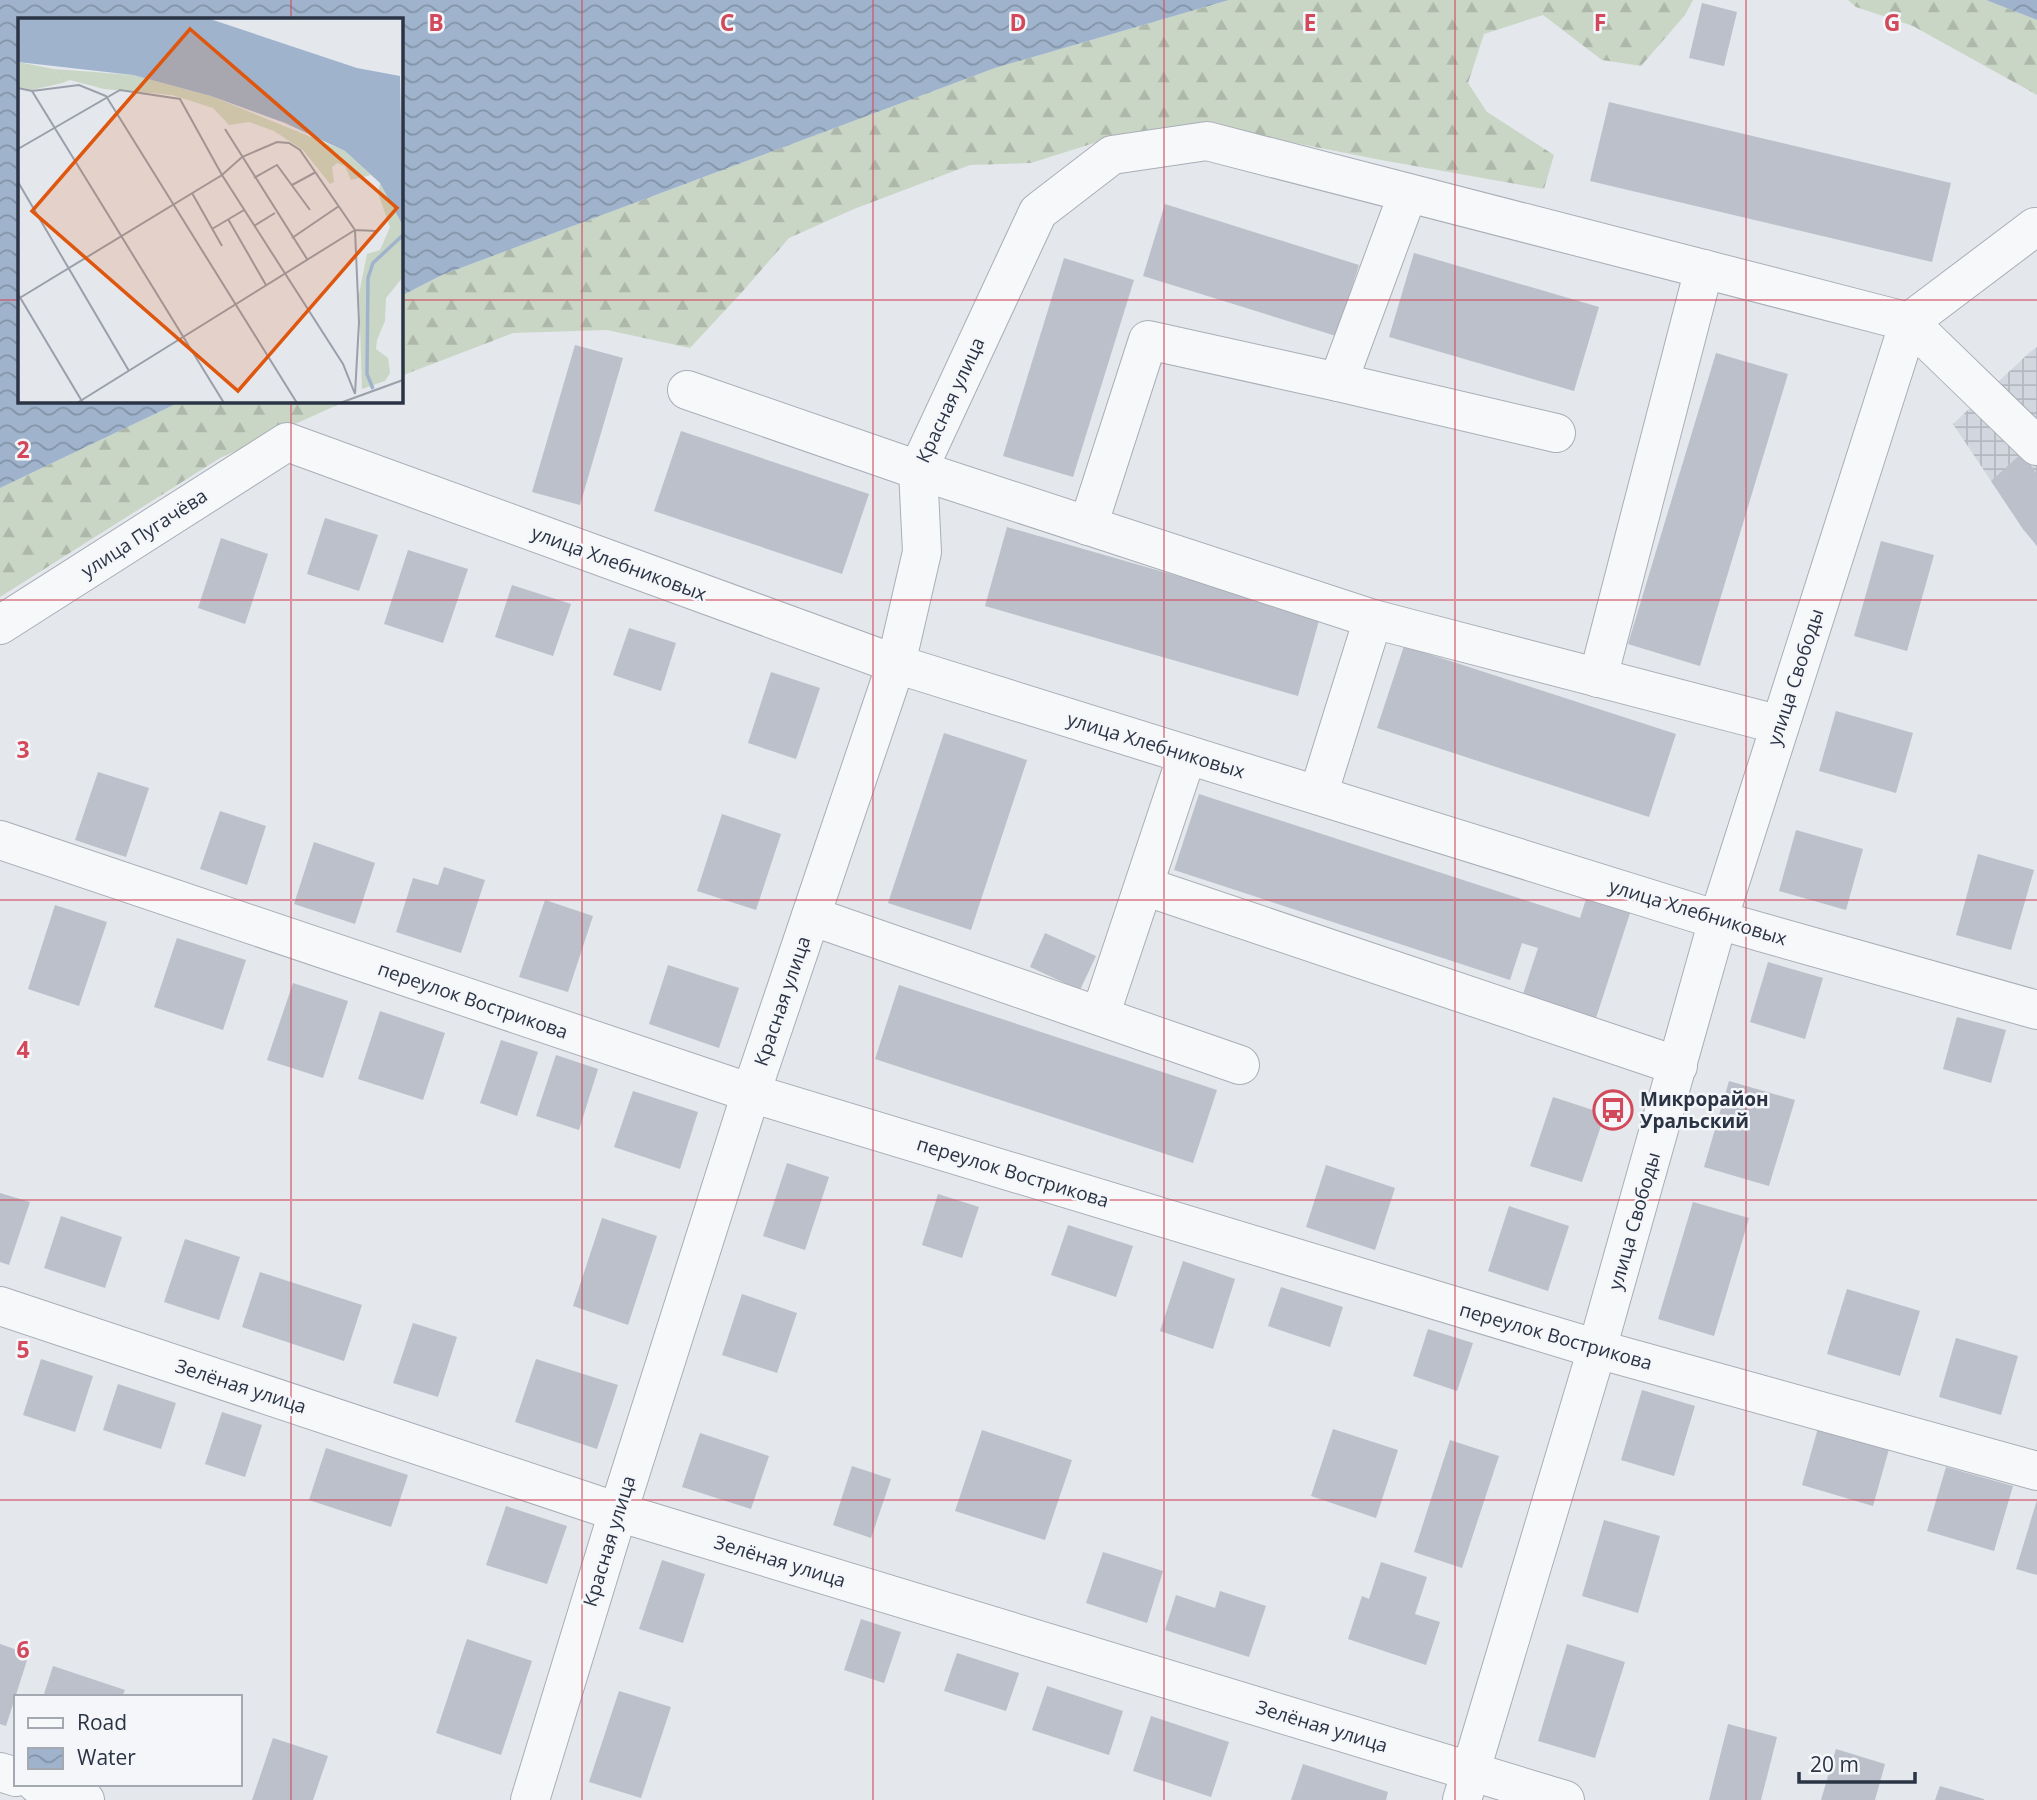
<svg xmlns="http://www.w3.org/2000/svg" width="2037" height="1800" viewBox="0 0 2037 1800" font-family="'Open Sans',sans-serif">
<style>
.industrial{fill:url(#industrial-grid)}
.forest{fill:url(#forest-firs)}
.water{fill:url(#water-waves)}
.building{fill:#bbc0ca}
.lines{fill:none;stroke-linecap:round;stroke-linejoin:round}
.minor-casing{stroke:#a9aeb7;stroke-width:40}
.minor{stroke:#f7f8fa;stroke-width:38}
.grid{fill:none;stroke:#d1495b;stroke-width:2;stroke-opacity:0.55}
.labels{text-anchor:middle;stroke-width:5;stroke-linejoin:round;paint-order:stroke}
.street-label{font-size:19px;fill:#2b3445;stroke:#f4f6f9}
.poi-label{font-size:19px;font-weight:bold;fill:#2b3445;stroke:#f4f6f9;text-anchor:start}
.inset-river{fill:none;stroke:#9fb4cc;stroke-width:3.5}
.inset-road{fill:none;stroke:#9a9fa9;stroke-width:2}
.view{fill:#df570f;fill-opacity:0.15;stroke:#df570f;stroke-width:3.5}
.inset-edge{fill:none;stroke:#2b3445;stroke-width:3.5}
.grid-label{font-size:23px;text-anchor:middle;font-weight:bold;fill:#d1495b;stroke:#f4f6f9;stroke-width:5;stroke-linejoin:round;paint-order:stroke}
</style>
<defs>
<pattern id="industrial-grid" width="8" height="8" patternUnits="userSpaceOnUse" patternTransform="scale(1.75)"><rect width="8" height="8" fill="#d2d6de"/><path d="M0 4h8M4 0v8" fill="none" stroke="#b4b8c0"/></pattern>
<pattern id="forest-firs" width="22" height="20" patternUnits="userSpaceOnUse" patternTransform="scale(1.75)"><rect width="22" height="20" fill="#c9d6c5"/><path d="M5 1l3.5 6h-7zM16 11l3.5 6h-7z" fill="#adb8ab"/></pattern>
<pattern id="water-waves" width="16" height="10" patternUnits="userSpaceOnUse" patternTransform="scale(1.75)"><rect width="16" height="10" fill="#9fb4cc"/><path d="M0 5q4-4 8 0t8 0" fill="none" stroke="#8293a7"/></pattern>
</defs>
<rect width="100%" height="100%" fill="#e4e7ec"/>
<path class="industrial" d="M 2037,347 L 2037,546 L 2023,529 L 1953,424 L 2030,352 Z"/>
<g class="forest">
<path d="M 1229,0 L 1693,0 L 1685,15 L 1641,66 L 1602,60 L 1543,15 L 1484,34 L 1468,83 L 1487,112 L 1554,155 L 1544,189 L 1381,160 L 1229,130 L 1164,130 L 1126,133 L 1031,163 L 970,165 L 854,209 L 789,238 L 743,291 L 690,348 L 607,330 L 513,333 L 401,376 L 401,296 L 442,275 L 995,68 Z"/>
<path d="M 1848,0 L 1986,0 L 2037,20 L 2037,95 L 1913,26 L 1856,7 Z"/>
<path d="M 182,401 L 346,401 L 220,458 L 0,597 L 0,488 Z"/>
</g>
<g class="water">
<path d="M 0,0 L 1229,0 L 995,68 L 442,275 L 401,296 L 401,19 L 19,19 L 19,401 L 182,401 L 0,488 Z"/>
<path d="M 1986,0 L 2037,0 L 2037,20 Z"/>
</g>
<g class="building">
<path d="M 1702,3 L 1737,12 L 1724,66 L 1689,58 Z"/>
<path d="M 1609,102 L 1951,183 L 1932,262 L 1590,181 Z"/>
<path d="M 1165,204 L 1359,265 L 1336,336 L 1143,276 Z"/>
<path d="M 1414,253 L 1599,307 L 1574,391 L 1389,337 Z"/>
<path d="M 1064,258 L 1134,280 L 1073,477 L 1003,456 Z"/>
<path d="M 575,345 L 623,358 L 580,505 L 532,492 Z"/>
<path d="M 1716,353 L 1788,374 L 1700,666 L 1628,644 Z"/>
<path d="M 681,431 L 869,494 L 842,574 L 654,511 Z"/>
<path d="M 2023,452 L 2037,475 L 2037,546 L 2023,529 L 1991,481 Z"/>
<path d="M 325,518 L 378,535 L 359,591 L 307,574 Z"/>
<path d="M 1007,527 L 1320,617 L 1298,696 L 985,606 Z"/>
<path d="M 221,538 L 268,554 L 245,624 L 198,608 Z"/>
<path d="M 1881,541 L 1934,555 L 1907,651 L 1854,636 Z"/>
<path d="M 408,550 L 468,569 L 443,643 L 384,624 Z"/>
<path d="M 512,585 L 571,604 L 553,656 L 495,637 Z"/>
<path d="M 629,628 L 676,643 L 661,691 L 613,675 Z"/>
<path d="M 1404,646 L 1676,734 L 1649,817 L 1377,728 Z"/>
<path d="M 771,672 L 820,688 L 796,759 L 748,743 Z"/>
<path d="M 1836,711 L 1913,733 L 1896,793 L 1819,771 Z"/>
<path d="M 944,733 L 1027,760 L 971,930 L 888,903 Z"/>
<path d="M 98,772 L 149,788 L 126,857 L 75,840 Z"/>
<path d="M 1199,794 L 1580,918 L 1588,893 L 1632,907 L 1596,1018 L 1523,994 L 1538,948 L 1522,943 L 1510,980 L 1174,870 Z"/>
<path d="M 220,811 L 266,826 L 247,885 L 200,869 Z"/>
<path d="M 722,814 L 781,834 L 756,910 L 697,891 Z"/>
<path d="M 1796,830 L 1863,849 L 1846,910 L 1779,891 Z"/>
<path d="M 314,842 L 375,863 L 355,924 L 294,904 Z"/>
<path d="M 1978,854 L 2034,870 L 2011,950 L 1956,935 Z"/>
<path d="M 444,867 L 485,880 L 461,953 L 396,932 L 413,878 L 438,885 Z"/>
<path d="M 545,900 L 593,916 L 568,992 L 519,977 Z"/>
<path d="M 55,905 L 107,922 L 79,1006 L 28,989 Z"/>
<path d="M 1045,933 L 1096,956 L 1080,990 L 1030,967 Z"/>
<path d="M 177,938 L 246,960 L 223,1030 L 154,1007 Z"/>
<path d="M 1768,962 L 1823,978 L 1805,1039 L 1750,1022 Z"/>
<path d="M 668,965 L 739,988 L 719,1048 L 649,1024 Z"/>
<path d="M 293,983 L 348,1001 L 323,1078 L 267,1060 Z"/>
<path d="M 899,985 L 1217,1090 L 1193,1163 L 875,1059 Z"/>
<path d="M 380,1011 L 445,1033 L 423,1100 L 358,1079 Z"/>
<path d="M 1957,1017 L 2006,1030 L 1991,1083 L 1943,1069 Z"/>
<path d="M 501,1040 L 538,1052 L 517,1116 L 480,1103 Z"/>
<path d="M 556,1055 L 598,1069 L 579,1130 L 536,1116 Z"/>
<path d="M 1729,1081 L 1795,1100 L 1769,1186 L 1704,1167 Z"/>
<path d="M 633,1091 L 698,1112 L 680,1169 L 614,1147 Z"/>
<path d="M 1553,1097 L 1605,1114 L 1582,1182 L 1530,1166 Z"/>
<path d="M 787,1163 L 829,1177 L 805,1250 L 763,1236 Z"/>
<path d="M 1326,1165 L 1395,1188 L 1375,1250 L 1306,1227 Z"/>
<path d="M 0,1193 L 30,1202 L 9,1265 L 0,1262 Z"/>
<path d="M 938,1194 L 979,1207 L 962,1258 L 922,1245 Z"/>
<path d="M 1693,1202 L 1749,1218 L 1714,1336 L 1658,1319 Z"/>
<path d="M 1509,1206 L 1569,1226 L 1548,1291 L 1488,1271 Z"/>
<path d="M 61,1216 L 122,1237 L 105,1288 L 44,1268 Z"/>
<path d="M 602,1218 L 657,1236 L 628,1325 L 573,1306 Z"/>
<path d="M 1068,1225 L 1133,1246 L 1116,1297 L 1051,1275 Z"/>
<path d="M 185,1239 L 240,1257 L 219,1320 L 164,1302 Z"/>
<path d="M 1183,1261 L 1235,1279 L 1213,1349 L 1160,1331 Z"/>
<path d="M 260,1272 L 362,1305 L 344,1361 L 242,1327 Z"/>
<path d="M 1281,1287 L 1343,1307 L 1330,1347 L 1268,1326 Z"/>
<path d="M 1847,1289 L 1920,1311 L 1900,1376 L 1827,1354 Z"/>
<path d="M 742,1294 L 797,1313 L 777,1373 L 722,1355 Z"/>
<path d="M 413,1323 L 457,1337 L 438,1397 L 393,1383 Z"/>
<path d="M 1428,1329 L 1473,1343 L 1457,1391 L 1413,1376 Z"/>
<path d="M 1956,1338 L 2018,1356 L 2001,1415 L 1939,1397 Z"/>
<path d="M 41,1359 L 93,1376 L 75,1432 L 23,1415 Z"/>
<path d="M 536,1359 L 618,1385 L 597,1449 L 515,1422 Z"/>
<path d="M 118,1384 L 176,1403 L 161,1449 L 103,1430 Z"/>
<path d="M 1642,1390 L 1695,1406 L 1674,1476 L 1621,1460 Z"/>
<path d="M 222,1412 L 262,1425 L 245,1477 L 205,1464 Z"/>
<path d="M 1818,1428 L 1889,1449 L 1873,1506 L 1802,1485 Z"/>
<path d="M 1333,1429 L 1398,1450 L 1376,1518 L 1311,1496 Z"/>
<path d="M 982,1430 L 1072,1460 L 1045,1540 L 955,1511 Z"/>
<path d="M 700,1433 L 769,1456 L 751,1509 L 682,1487 Z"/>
<path d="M 1450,1440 L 1499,1456 L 1462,1568 L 1414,1552 Z"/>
<path d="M 326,1448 L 408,1475 L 391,1527 L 309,1500 Z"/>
<path d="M 852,1466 L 891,1479 L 871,1538 L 833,1525 Z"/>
<path d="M 1946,1467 L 2013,1486 L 1994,1551 L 1927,1531 Z"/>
<path d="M 2037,1500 L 2037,1575 L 2016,1569 Z"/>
<path d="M 506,1506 L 567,1526 L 547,1584 L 486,1565 Z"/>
<path d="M 1604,1520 L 1660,1536 L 1638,1613 L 1582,1596 Z"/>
<path d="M 1103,1552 L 1163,1571 L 1147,1623 L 1086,1603 Z"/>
<path d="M 662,1560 L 705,1574 L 683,1643 L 639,1629 Z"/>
<path d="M 1381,1562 L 1427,1577 L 1415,1614 L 1440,1622 L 1426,1665 L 1348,1639 L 1362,1596 L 1369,1599 Z"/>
<path d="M 1220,1591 L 1266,1606 L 1249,1657 L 1165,1630 L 1176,1595 L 1215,1608 Z"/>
<path d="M 861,1619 L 901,1632 L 884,1683 L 844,1670 Z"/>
<path d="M 467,1639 L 532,1661 L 501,1755 L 436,1733 Z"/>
<path d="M 0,1644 L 29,1654 L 6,1726 L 0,1724 Z"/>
<path d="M 1567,1644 L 1625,1662 L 1595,1758 L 1538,1741 Z"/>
<path d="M 957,1653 L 1019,1673 L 1006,1711 L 944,1691 Z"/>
<path d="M 53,1666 L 125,1690 L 122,1697 L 43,1697 Z"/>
<path d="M 1047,1686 L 1123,1711 L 1109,1755 L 1032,1730 Z"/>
<path d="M 619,1691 L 671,1707 L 641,1798 L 589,1782 Z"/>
<path d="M 1151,1716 L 1229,1742 L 1211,1797 L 1133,1771 Z"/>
<path d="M 1728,1724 L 1777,1737 L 1761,1800 L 1709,1800 Z"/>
<path d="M 273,1738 L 328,1756 L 313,1800 L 252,1800 Z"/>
<path d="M 1836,1749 L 1885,1764 L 1875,1800 L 1821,1800 Z"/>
<path d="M 1303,1764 L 1388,1792 L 1386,1800 L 1291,1800 Z"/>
<path d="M 1940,1786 L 1984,1799 L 1984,1800 L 1935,1800 Z"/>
</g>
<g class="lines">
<g class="minor-casing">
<g id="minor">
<path d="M 1909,322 L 2035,227"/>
<path d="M 1338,382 L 1408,193"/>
<path d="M 687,390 L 918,470 L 1373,619 L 1780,725"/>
<path d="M 1088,526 L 1148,340 L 1338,382 L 1556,433"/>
<path d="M 0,625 L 287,442 L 896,664 L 1718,920 L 2037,1010"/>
<path d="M 1598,678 L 1704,269"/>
<path d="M 1318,795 L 1373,619"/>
<path d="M 0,840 L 751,1093 L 1597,1349 L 2037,1471"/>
<path d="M 1144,886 L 1678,1066"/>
<path d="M 811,916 L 1240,1065"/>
<path d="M 1100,1016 L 1187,755"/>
<path d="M 0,1306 L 618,1512 L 1565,1800"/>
<path d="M 0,1772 L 16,1777"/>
<path d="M 37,1784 L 85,1800"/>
<path d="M 530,1800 L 618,1512 L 751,1093 L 896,664 L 922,552 L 918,470 L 1038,212 L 1112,155 L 1207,141 L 1909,322 L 2037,446"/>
<path d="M 1462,1800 L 1597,1349 L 1718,920 L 1909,322"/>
</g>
</g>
<use href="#minor" class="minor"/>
</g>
<path class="grid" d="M 291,0 L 291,19M 582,0 L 582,1800M 873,0 L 873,1800M 1164,0 L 1164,1800M 1455,0 L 1455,1800M 1746,0 L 1746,1800M 0,300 L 19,300M 401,300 L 2037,300M 291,401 L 291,1800M 0,600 L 2037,600M 0,900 L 2037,900M 0,1200 L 2037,1200M 0,1500 L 2037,1500"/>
<defs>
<g id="bus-ring" transform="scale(2.0125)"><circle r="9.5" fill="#f4f6f9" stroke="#d1495b" stroke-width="1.5"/><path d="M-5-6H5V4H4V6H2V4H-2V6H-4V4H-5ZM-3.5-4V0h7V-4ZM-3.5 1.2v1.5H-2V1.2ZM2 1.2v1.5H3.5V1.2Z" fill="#d1495b"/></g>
</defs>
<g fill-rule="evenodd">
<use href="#bus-ring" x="1613" y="1110"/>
</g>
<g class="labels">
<g class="street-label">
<text transform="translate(950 400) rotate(-65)" y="7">Красная улица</text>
<text transform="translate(144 533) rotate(-33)" y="7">улица Пугачёва</text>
<text transform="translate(619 563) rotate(20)" y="7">улица Хлебниковых</text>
<text transform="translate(1795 677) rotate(-72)" y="7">улица Свободы</text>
<text transform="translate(1156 745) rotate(17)" y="7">улица Хлебниковых</text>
<text transform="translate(1698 912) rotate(17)" y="7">улица Хлебниковых</text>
<text transform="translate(473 1000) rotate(19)" y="7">переулок Вострикова</text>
<text transform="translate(782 1001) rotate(-71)" y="7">Красная улица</text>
<text transform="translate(1013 1172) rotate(17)" y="7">переулок Вострикова</text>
<text transform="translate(1634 1221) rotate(-74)" y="7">улица Свободы</text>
<text transform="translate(1556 1336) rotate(16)" y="7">переулок Вострикова</text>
<text transform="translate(241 1386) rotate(18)" y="7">Зелёная улица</text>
<text transform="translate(609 1541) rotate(-73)" y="7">Красная улица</text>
<text transform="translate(780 1561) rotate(17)" y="7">Зелёная улица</text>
<text transform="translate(1322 1726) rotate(17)" y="7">Зелёная улица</text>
</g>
<g class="poi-label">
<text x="1640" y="1106">Микрорайон<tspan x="1640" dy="22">Уральский</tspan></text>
</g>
</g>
<g transform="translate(18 18)">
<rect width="385" height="385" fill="#e4e7ec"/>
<path d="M 0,44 L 36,51 L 44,65 L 14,72 L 0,69 Z" fill="#c9d6c5"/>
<path d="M 36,51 L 115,57 L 193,78 L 327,133 L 353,157 L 333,162 L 327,148 L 319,145 L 314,149 L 316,164 L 312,166 L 285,132 L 256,113 L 231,104 L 211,107 L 195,90 L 154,77 L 86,71 L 52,62 L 44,65 ZM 362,165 L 385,208 L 385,259 L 368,280 L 367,303 L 359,322 L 358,331 L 370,340 L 372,355 L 367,363 L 344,371 L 341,276 L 349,236 L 362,232 L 372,209 L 360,175 Z" fill="#c9d6c5"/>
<path d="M 0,0 L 189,0 L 339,50 L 382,58 L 385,208 L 362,165 L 327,133 L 267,105 L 193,78 L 115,57 L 0,44 Z" fill="#9fb4cc"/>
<path class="inset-river" d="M 355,371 L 349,356 L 350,260 L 355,245 L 385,217"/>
<path class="inset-road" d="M 0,70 L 14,73 L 61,67 L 88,78 L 279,385M 14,73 L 206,385M 207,111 L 289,241M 0,131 L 102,72 L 162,81 L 204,157 L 325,346 L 337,376M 236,160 L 259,147 L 292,192M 0,164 L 111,353M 274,167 L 298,154M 174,175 L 204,228M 210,201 L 248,267M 236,208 L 257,195M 194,211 L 226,192M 337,212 L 358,213M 274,220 L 321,188M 0,276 L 65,385M 0,281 L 204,157 L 224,139 L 259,124 L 271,125 L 282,132 L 337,212 L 341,304 L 337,376M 59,385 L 337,212M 322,385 L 385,362"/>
<path class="view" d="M 172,11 L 379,190 L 220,373 L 14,193 Z"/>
<rect width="385" height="385" class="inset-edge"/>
</g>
<g class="grid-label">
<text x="436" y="31">B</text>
<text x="727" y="31">C</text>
<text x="1018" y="31">D</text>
<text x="1310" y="31">E</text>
<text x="1600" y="31">F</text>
<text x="1892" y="31">G</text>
<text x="23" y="458">2</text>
<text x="23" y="758">3</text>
<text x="23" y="1058">4</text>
<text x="23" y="1358">5</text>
<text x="23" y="1658">6</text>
</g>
<rect x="14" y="1695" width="228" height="91" fill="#f4f6f9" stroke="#a4a8b1" stroke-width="2"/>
<rect x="28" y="1718" width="35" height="10" fill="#f7f8fa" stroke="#a4a8b1" stroke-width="2"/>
<text x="77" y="1730" font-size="21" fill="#2b3445">Road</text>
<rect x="28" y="1748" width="35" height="21" fill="url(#water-waves)" stroke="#a4a8b1" stroke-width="2"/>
<text x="77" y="1765" font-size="21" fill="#2b3445">Water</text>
<path d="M1799 1772v10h116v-10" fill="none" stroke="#2b3445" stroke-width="3.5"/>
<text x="1810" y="1772" font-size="21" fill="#2b3445" stroke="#f4f6f9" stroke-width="5" paint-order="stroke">20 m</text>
</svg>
